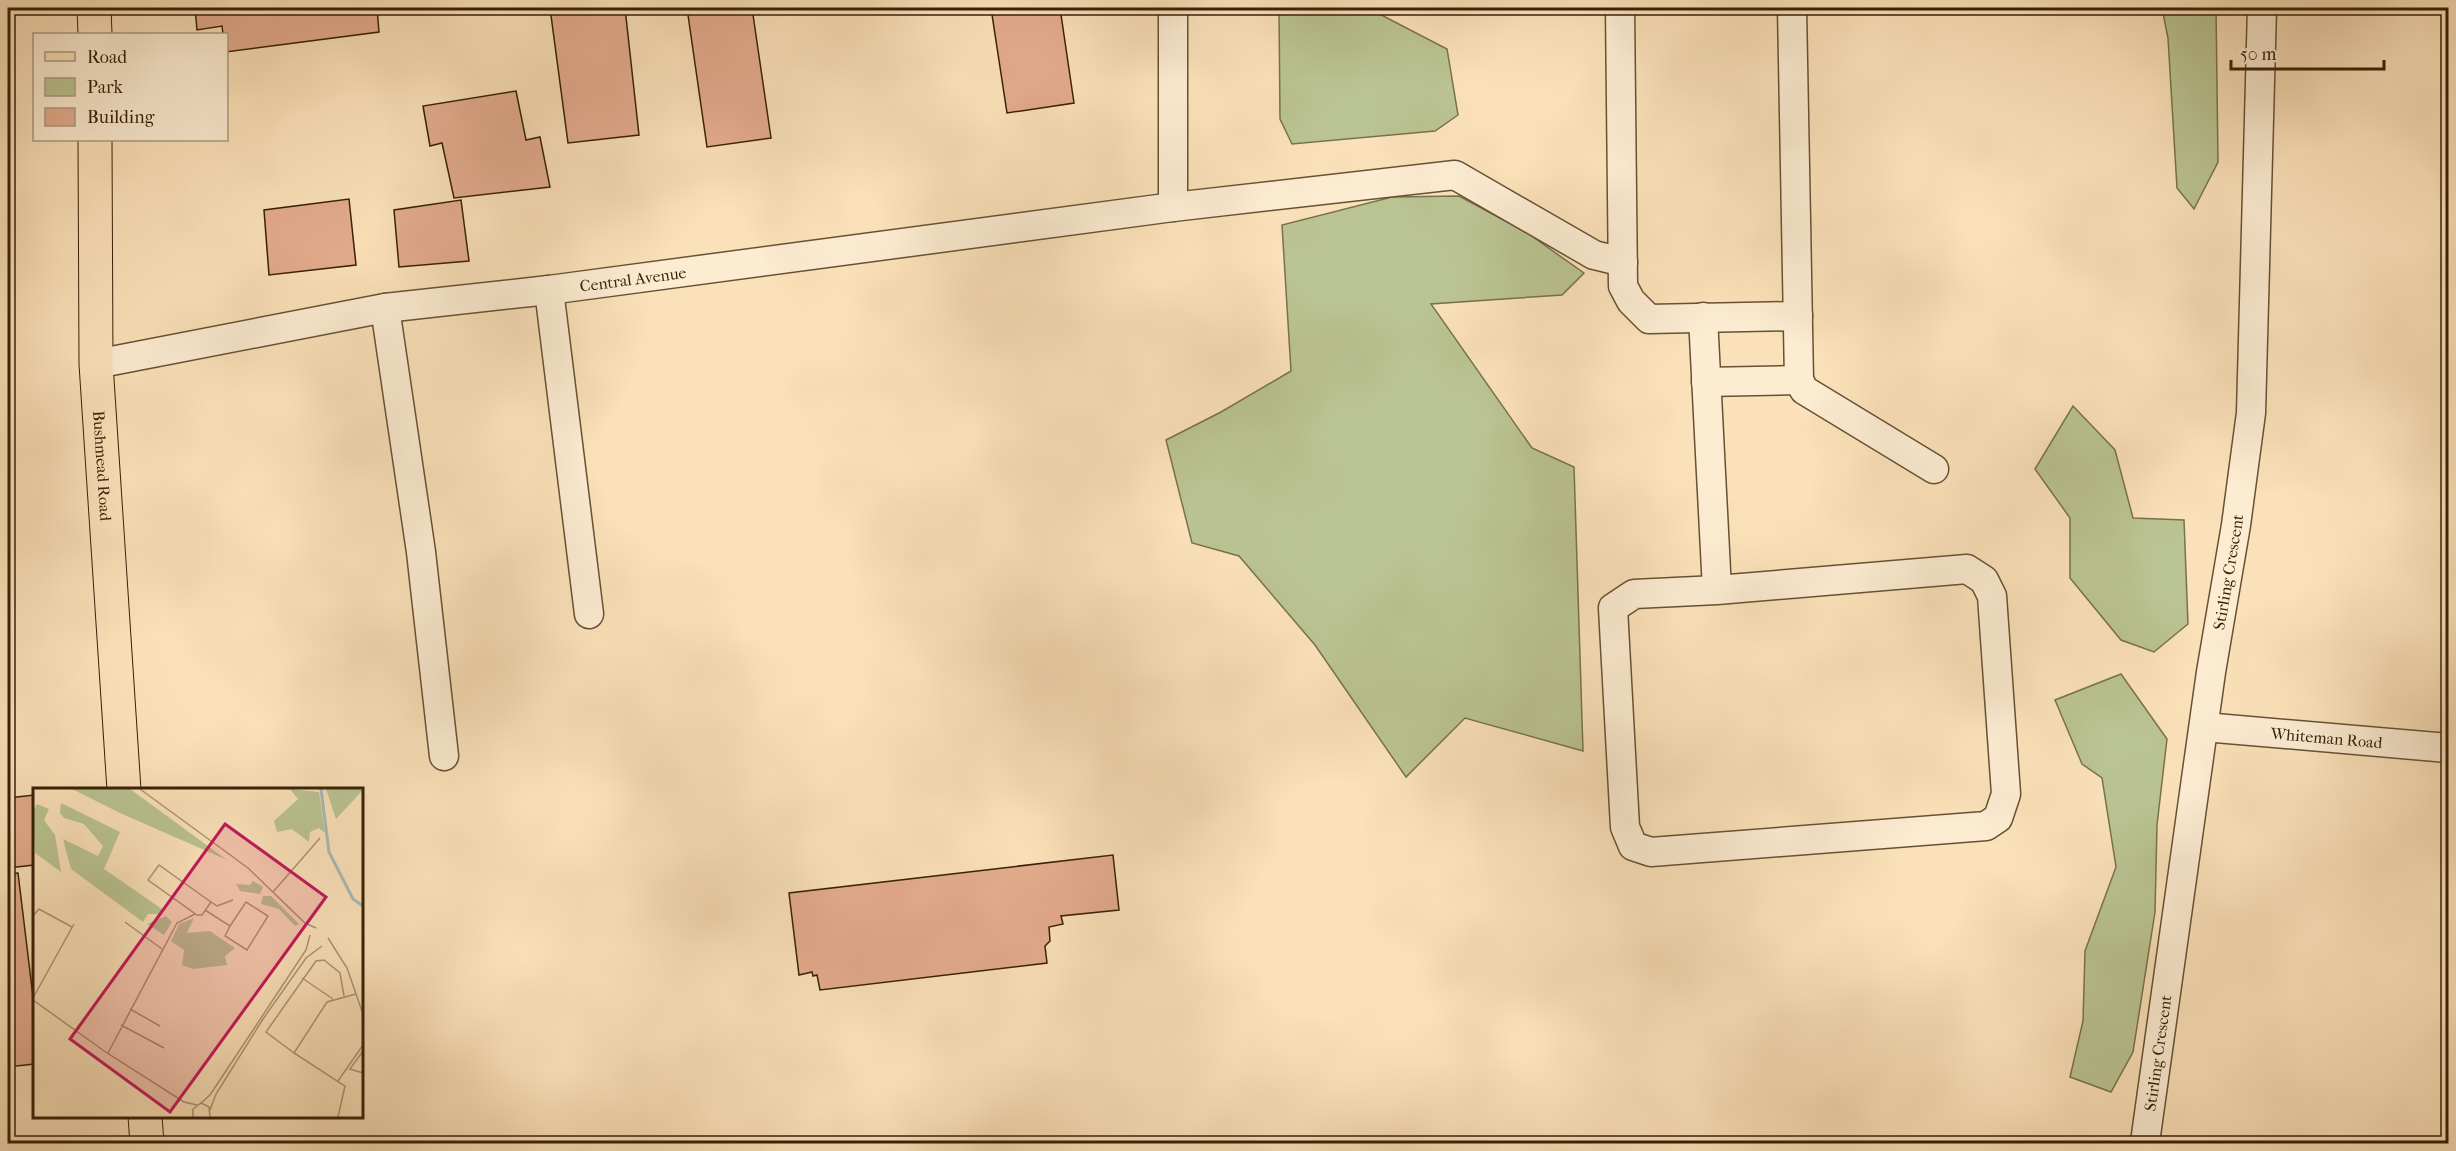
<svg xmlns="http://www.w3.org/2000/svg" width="2456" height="1151" viewBox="0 0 2456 1151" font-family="'IM FELL French Canon',serif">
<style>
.green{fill:#bac492;stroke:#78724c;stroke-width:1.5}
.building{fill:#e4ac8e;stroke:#362107;stroke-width:1.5}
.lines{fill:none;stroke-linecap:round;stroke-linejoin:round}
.minor-casing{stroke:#675134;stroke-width:31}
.major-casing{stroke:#362107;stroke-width:35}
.minor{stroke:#fcecd2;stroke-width:28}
.major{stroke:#fbe1b9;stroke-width:33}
.labels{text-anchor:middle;stroke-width:5;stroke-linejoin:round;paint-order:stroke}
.street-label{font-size:16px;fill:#362107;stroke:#fcecd2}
.inset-river{fill:none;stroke:#a5babb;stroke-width:3}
.inset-road{fill:none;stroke:#ac9472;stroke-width:1.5}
.view{fill:#c2185b;fill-opacity:0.15;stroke:#c2185b;stroke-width:3}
.inset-edge{fill:none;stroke:#362107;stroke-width:3}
</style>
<rect width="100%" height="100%" fill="#fbe1b9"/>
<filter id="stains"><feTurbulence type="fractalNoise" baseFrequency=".00333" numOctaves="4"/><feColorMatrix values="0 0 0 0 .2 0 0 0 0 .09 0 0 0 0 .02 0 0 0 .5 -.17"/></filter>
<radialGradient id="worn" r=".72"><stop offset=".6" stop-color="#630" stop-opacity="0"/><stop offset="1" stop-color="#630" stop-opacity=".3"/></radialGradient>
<g class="green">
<path d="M 1279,8 L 1368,8 L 1447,49 L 1458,115 L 1435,131 L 1292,144 L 1280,119 Z"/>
<path d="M 2162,8 L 2216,8 L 2218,162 L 2194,209 L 2177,188 L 2168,38 Z"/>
<path d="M 1459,196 L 1526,232 L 1584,273 L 1562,295 L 1431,304 L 1532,448 L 1574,467 L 1583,751 L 1465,718 L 1406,777 L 1315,645 L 1239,556 L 1192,543 L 1166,440 L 1221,412 L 1291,371 L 1282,225 L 1392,197 Z"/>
<path d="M 2073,406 L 2115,450 L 2133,518 L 2184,520 L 2188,624 L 2154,652 L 2121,640 L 2070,578 L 2070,518 L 2035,469 Z"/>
<path d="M 2121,674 L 2167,739 L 2157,825 L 2155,912 L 2133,1052 L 2111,1092 L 2070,1077 L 2083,1021 L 2085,951 L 2116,867 L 2102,778 L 2082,764 L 2055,700 Z"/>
</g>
<g class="building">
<path d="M 195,8 L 377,8 L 379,32 L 226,52 L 226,34 L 223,34 L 222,26 L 197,30 Z"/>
<path d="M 550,8 L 625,8 L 639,135 L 568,143 Z"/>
<path d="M 687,8 L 752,8 L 771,138 L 707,147 Z"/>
<path d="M 991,8 L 1060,8 L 1074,103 L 1007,113 Z"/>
<path d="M 516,91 L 526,140 L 540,137 L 550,187 L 454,198 L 442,143 L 430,146 L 423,106 Z"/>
<path d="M 349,199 L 356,265 L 269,275 L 264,210 Z"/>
<path d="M 461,200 L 469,261 L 399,267 L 394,210 Z"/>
<path d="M 34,795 L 34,865 L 8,868 L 8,798 Z"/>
<path d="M 1113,855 L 1119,910 L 1061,916 L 1063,924 L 1049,927 L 1050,941 L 1045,946 L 1047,963 L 820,990 L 817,975 L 813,976 L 812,972 L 799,975 L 789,893 Z"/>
<path d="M 18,873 L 34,1005 L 34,1064 L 8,1067 L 8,874 Z"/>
</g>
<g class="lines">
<g class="minor-casing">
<g id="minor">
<path d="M 1620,8 L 1623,286 L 1631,301 L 1649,319 L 1798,316"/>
<path d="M 1792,8 L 1799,380 L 1804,390 L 1934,469"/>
<path d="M 1173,207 L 1173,8"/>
<path d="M 549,290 L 589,614"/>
<path d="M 385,308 L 421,552 L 444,756"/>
<path d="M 1703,317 L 1717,590 L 1634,594 L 1613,608 L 1625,827 L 1633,846 L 1651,852 L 1986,826 L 1998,818 L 2006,794 L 1992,596 L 1984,580 L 1967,569 L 1717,590"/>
<path id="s1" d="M 96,364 L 385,308 L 549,290 L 1173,207 L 1455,175 L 1594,255 L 1623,262"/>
<path d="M 1706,382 L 1799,380"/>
<path id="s2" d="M 2204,727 L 2448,748"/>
<path id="s3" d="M 2147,1144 L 2146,1135 L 2211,672 L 2236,525 L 2251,413 L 2262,8"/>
</g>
</g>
<g class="major-casing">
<g id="major">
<path d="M 94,8 L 95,34"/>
<path id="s4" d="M 95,140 L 96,364 L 124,790"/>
<path d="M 145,1116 L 147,1144"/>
</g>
</g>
<use href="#minor" class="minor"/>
<use href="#major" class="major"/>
</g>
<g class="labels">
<g class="street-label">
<text dy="6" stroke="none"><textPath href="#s1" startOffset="544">Central Avenue</textPath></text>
<text dy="6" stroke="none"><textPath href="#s4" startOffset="326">Bushmead Road</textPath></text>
<text dy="6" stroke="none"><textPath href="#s3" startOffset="578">Stirling Crescent</textPath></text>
<text dy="6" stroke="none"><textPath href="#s2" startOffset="123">Whiteman Road</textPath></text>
<text dy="6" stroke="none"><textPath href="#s3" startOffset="92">Stirling Crescent</textPath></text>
</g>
</g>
<g transform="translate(33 788)">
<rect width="330" height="330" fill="#fbe1b9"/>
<path d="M 39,1 L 97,1 L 194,72 L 87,25 ZM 257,1 L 286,4 L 292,45 L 286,40 L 277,44 L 276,54 L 259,41 L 244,44 L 241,33 L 265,11 ZM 293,1 L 330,1 L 330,2 L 303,31 ZM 28,15 L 87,44 L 71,81 L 129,121 L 127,126 L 115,126 L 110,134 L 38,81 L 30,51 L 65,68 L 70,58 L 51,36 L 31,30 L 27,25 ZM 4,16 L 16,21 L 11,32 L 22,47 L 28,84 L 2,65 L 0,22 ZM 220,93 L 230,99 L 227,106 L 207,103 L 203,96 L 217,97 ZM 230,108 L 238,108 L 266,136 L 262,138 L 246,121 L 228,116 ZM 133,128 L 139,134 L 131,147 L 114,136 ZM 161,130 L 154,145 L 177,143 L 202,160 L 192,168 L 194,177 L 160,181 L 149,177 L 151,162 L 138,153 L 146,136 Z" fill="#bac492"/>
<path class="inset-river" d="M 288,1 L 296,64 L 320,111 L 330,118"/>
<path class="inset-road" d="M 107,1 L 215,80 L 272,135 L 283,140M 240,104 L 287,50M 178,114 L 169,127 L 164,127 L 115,92 L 126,77 L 178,114 L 184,118 L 200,112M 172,122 L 197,138 L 192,148 L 214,162 L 235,128 L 213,114 L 197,138M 0,128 L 6,121 L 39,139M 92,134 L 129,161M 295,150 L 314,180 L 330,226M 269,190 L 300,211M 0,210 L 41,136M 0,212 L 74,265 L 151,314 L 164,317M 97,221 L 127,238M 88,237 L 131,260M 330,263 L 317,281 L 330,285M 75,265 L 144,135 L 162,126M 261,265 L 233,244 L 283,173 L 291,172 L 307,185 L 311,208M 305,293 L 330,257M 167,316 L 177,307 L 273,162 L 277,147M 177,322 L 183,306 L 230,231 L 273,170 L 289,158M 160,329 L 160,321 L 168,315 L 176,319 L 177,329M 305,329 L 312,298 L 261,265 L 294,214 L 323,206"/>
<path class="view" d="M 192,36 L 293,109 L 137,324 L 37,251 Z"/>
<rect width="330" height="330" class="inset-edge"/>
</g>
<rect width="2456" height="1151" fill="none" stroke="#fbe1b9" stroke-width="30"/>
<rect x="9" y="9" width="2438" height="1133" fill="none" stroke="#362107" stroke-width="3"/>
<rect x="15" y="15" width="2426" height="1121" fill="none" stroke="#362107" stroke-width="1.5"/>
<rect x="33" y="33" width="195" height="108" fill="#fcecd2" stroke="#ad9b81" stroke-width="1.5"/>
<rect x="45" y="52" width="30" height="9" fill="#fbe1b9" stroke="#ad9b81" stroke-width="1.5"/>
<text x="87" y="63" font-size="18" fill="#362107">Road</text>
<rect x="45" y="78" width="30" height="18" fill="#bac492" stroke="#ad9b81" stroke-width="1.5"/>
<text x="87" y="93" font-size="18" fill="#362107">Park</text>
<rect x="45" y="108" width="30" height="18" fill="#e4ac8e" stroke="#ad9b81" stroke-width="1.5"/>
<text x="87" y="123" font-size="18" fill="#362107">Building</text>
<path d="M2231 60v9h153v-9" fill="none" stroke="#362107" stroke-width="3"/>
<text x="2240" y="60" font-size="18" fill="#362107" stroke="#fcecd2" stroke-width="4.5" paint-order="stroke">50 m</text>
<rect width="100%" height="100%" filter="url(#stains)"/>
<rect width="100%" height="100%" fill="url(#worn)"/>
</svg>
